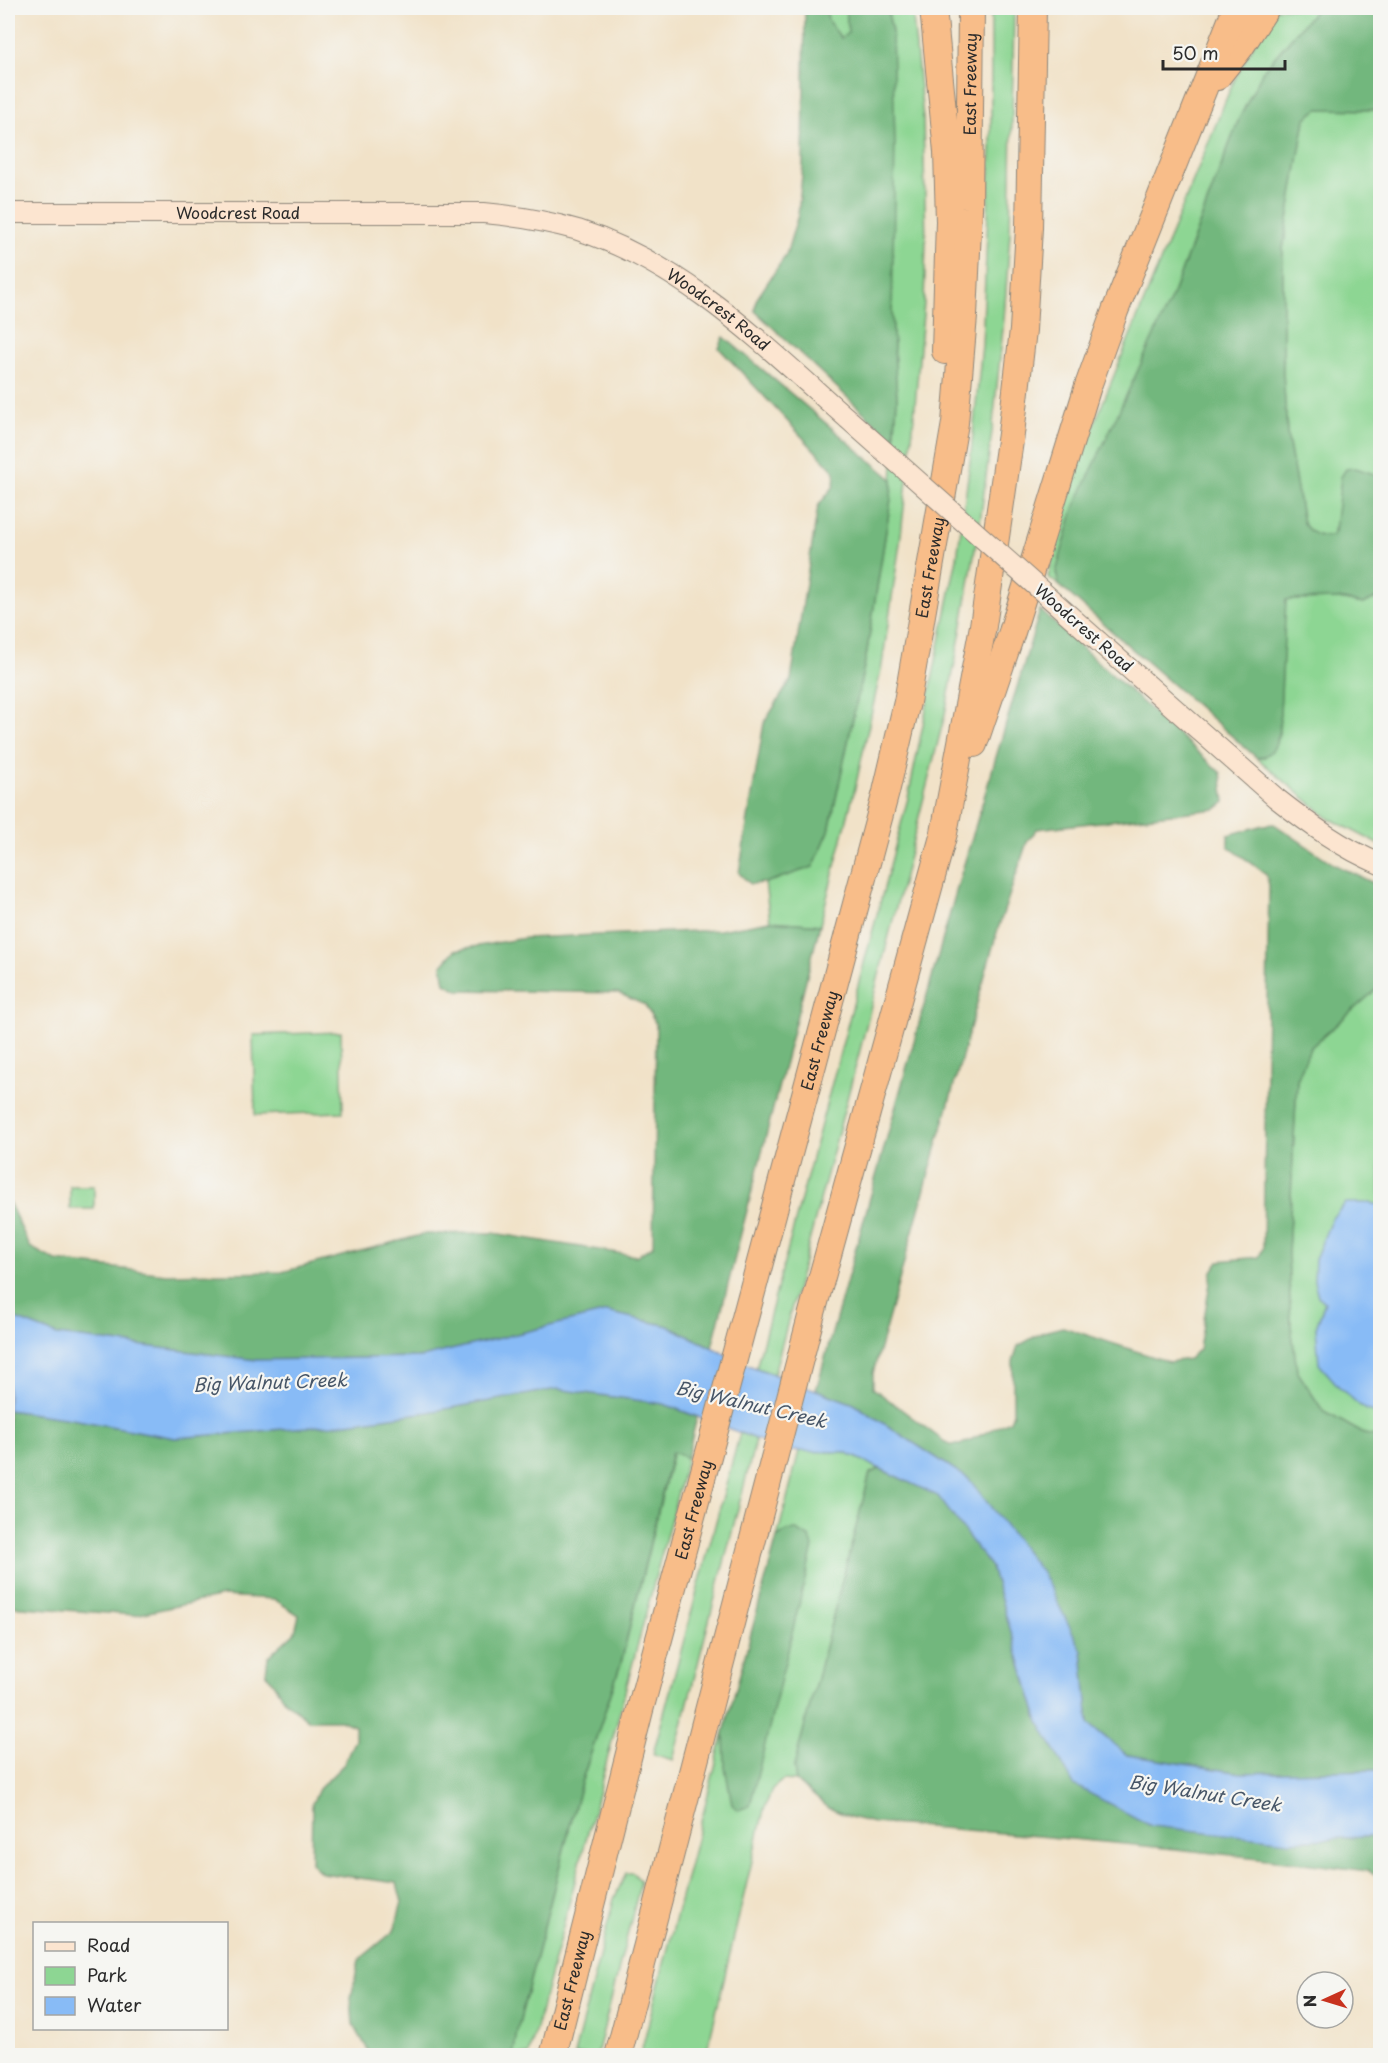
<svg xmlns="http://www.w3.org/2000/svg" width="1388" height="2063" viewBox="0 0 1388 2063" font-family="'Playpen Sans',sans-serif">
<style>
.green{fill:#8dd693;stroke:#5c805f;stroke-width:1.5}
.forest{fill:#72b77d;stroke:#4e7154;stroke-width:1.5}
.water{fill:#88bbf6;stroke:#5a7390;stroke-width:1.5}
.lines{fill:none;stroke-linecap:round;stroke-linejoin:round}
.secondary-casing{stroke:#8e867a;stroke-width:22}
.highway-casing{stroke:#8e867a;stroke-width:28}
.secondary{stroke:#fce5d0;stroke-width:20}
.highway{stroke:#f8bd89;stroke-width:26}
.secondary-bridge-casing{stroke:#8e867a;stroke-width:22;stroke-linecap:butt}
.secondary-bridge{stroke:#fce5d0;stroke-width:20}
.labels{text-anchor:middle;stroke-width:4.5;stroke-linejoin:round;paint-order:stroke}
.street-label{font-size:16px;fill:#2b2b2b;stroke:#f6f6f2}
.water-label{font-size:18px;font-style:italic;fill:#475668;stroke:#f6f6f2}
</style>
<rect width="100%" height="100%" fill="#f6f6f2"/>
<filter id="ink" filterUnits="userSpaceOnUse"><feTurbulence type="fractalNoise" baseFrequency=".0167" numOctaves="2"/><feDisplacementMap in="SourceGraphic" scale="12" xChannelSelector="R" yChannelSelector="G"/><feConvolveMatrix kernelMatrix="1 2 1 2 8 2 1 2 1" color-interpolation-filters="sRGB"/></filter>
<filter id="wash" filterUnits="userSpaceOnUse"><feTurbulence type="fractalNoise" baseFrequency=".008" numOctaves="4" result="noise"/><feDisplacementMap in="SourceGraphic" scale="24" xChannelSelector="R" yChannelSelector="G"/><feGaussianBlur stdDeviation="1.35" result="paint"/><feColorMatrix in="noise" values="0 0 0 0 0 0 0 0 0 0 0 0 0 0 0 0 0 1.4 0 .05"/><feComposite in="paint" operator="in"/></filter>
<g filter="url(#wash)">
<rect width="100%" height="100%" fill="#f1e2c8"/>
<g class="green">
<path d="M 826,8 L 846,8 L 848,33 L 841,38 L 828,21 Z"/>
<path d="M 887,8 L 912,8 L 923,118 L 926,242 L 924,303 L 913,428 L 900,543 L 882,665 L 856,784 L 820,925 L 770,921 L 765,883 L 813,867 L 829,831 L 866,657 L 891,499 L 897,399 L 892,315 L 892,32 Z"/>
<path d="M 991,8 L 1014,8 L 1010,233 L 1004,319 L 993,424 L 981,515 L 960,636 L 945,714 L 860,1050 L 774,1374 L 756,1368 L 908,798 L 957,558 L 971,454 L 982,345 L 991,146 Z"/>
<path d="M 1277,8 L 1317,8 L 1263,71 L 1239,119 L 1171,299 L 1056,572 L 1059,585 L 1048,577 L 1078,464 L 1231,87 L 1257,38 Z"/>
<path d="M 1318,109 L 1380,110 L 1380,476 L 1355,468 L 1332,536 C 1319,538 1311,534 1303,523 L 1287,433 L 1283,373 L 1283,249 L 1305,119 Z"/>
<path d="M 1380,597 L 1380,845 L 1327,817 L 1257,758 L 1265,757 L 1279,733 L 1285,600 L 1339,599 L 1363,604 Z"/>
<path d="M 1380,986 L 1380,1205 L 1370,1203 L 1315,1259 C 1315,1275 1313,1291 1325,1302 L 1316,1328 L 1340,1388 L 1364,1408 L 1380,1414 L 1380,1437 L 1364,1434 L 1323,1411 L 1297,1371 L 1291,1326 L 1288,1253 L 1297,1080 L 1310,1048 Z"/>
<path d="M 341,1032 L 343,1112 L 255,1115 L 253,1035 Z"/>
<path d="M 94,1186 L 94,1209 L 70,1209 L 70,1186 Z"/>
<path d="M 740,1433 L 756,1439 L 673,1760 L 653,1754 Z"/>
<path d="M 673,1451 L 687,1458 L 529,2055 L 513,2056 L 517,2031 L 581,1783 L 621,1663 Z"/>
<path d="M 799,1451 L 845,1452 L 880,1469 L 870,1473 L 794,1767 L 796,1781 L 783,1780 L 772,1789 L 764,1810 L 706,2055 L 640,2056 L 724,1732 L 725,1767 L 787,1531 L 777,1538 Z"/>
<path d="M 626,1873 L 633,1873 L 641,1881 L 597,2055 L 574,2055 L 614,1899 Z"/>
</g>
<g class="forest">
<path d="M 805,8 L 826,8 L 828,21 L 841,38 L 848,33 L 846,8 L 887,8 L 892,32 L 895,142 L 892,315 L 897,399 L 894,441 L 755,311 L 756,300 L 786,255 L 798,215 L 803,165 Z"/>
<path d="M 1317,8 L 1380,8 L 1380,110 L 1318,109 L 1305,119 L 1283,249 L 1283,373 L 1287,433 L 1303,523 C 1311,534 1319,538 1332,536 L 1335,531 L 1341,477 L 1346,469 L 1355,468 L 1380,476 L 1380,510 L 1378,513 L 1380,520 L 1380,597 L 1363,604 L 1339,599 L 1286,600 L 1279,733 C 1276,747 1272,756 1257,758 L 1059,585 L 1056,572 L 1074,508 L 1171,299 L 1239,119 L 1263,71 Z"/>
<path d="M 724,337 L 892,479 L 891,499 L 866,657 L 829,831 L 813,867 L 765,883 L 750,884 L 739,873 L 764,723 L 791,680 L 818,506 L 834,486 L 835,472 L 719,348 Z"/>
<path d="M 1040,610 L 1221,773 L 1225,802 L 1216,809 L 1037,829 L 1027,842 L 997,932 L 873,1373 L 873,1388 L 949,1445 L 960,1445 L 1010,1421 L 1013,1413 L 1013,1361 L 1018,1346 L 1043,1332 L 1063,1327 L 1169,1362 L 1189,1359 L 1199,1349 L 1212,1271 L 1219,1261 L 1259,1257 L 1263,1248 L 1269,885 L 1266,874 L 1228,846 L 1228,835 L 1264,825 L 1274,824 L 1335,865 L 1380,886 L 1380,986 L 1310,1048 L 1297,1080 L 1288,1253 L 1291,1326 L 1297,1371 L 1323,1411 L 1364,1434 L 1380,1437 L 1380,1770 L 1241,1773 L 1127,1755 L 1089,1724 L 1082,1651 L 969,1479 L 854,1404 L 816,1390 L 959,881 Z"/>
<path d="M 770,921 L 820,925 L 712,1347 L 668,1326 L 607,1312 L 422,1357 L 256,1360 L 57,1335 L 8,1316 L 8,1200 L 30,1247 L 56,1261 L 166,1274 L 282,1272 L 425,1234 L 493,1233 L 636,1256 L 653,1246 L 656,1024 L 645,1005 L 618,993 L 458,990 L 445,983 L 442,965 L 455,950 L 525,938 L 720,930 Z"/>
<path d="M 557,1389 L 664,1404 L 697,1417 L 687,1458 L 672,1452 L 621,1663 L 581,1783 L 517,2031 L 513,2055 L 371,2055 L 353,2024 L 351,1998 L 359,1960 L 394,1931 L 402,1902 L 397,1883 L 322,1873 L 311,1863 L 312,1804 L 319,1789 L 344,1764 L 355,1739 L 355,1726 L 340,1720 L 308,1720 L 285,1701 L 266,1673 L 268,1657 L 295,1632 L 299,1615 L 274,1599 L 223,1596 L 135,1615 L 8,1606 L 8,1410 L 72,1419 L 175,1438 L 332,1425 L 428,1412 Z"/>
<path d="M 880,1469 L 939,1496 L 991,1567 L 1039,1722 L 1289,1841 L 1380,1836 L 1380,1878 L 1368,1871 C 1203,1850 1039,1835 874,1823 L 850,1817 L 829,1808 L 796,1781 L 794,1767 L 870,1473 Z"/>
<path d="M 797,1530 L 810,1538 L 813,1547 L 750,1806 L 738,1810 L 732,1804 L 725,1767 L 724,1732 L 777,1538 L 787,1531 Z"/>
</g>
<g class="water">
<path d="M 1346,1203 L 1370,1203 L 1380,1205 L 1380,1414 L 1364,1409 L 1340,1388 L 1319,1364 L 1316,1328 L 1325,1302 L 1318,1296 L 1314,1281 L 1315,1259 L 1332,1218 Z"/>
<path d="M 607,1312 L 668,1326 L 748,1365 L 854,1404 L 969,1479 L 1043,1574 L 1082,1651 L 1089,1724 L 1127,1755 L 1241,1773 L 1380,1770 L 1380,1836 L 1289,1841 L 1151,1826 L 1074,1785 L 1039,1722 L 991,1567 L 938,1496 L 845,1452 L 788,1451 L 664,1404 L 557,1389 L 428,1412 L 332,1425 L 175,1438 L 72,1419 L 8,1410 L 8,1316 L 57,1335 L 256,1360 L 422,1357 Z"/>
</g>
</g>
<g filter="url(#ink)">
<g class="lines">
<g class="secondary-casing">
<g id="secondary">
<path id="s1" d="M 8,213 L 484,213 C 516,216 547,221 578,230 C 686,265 765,346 848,419"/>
<path d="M 1098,641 L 1276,798 C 1309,824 1342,848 1380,864"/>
</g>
</g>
<g class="highway-casing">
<g id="highway">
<path d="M 933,8 L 947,152 L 949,221 L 945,351"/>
<path d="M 1217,77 L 1240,48 L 1266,8"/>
<path d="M 974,744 L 1012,632 L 1088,386 L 1115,311 L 1236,8"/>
<path id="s2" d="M 553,2056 L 640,1710 L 886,792 L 907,702 L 955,423 L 964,316 L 969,208 L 971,8"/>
<path d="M 618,2056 L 812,1313 L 944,833 L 983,626 L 1011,434 L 1023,330 L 1029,228 L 1033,8"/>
</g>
</g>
<use href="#secondary" class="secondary"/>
<use href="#highway" class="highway"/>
<g class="secondary-bridge-casing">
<path id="secondary-bridge" d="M 848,419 L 1098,641"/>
</g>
<use href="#secondary-bridge" class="secondary-bridge"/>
</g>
</g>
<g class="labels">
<g class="street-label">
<text dy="6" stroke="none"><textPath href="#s2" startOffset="2022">East Freeway</textPath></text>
<text dy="6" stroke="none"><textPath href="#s1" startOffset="230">Woodcrest Road</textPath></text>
<text dy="6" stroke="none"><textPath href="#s1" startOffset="734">Woodcrest Road</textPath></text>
<text dy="6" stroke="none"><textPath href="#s2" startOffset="1536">East Freeway</textPath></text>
<text transform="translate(1084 628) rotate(41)" y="6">Woodcrest Road</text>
<text dy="6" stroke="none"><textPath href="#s2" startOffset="1050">East Freeway</textPath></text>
<text dy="6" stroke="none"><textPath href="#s2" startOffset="564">East Freeway</textPath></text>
<text dy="6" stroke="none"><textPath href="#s2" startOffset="78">East Freeway</textPath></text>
</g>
<g class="water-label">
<text transform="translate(270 1383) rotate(-2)" y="6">Big Walnut Creek</text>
<text transform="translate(751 1405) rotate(13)" y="6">Big Walnut Creek</text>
<text transform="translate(1205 1794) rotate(9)" y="6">Big Walnut Creek</text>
</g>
</g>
<rect width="1388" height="2063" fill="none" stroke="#f6f6f2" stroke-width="30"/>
<rect x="33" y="1922" width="195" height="108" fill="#f6f6f2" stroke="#a5a5a2" stroke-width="1.5"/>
<rect x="45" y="1942" width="30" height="9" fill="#fce5d0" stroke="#a5a5a2" stroke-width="1.5"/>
<text x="87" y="1952" font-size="18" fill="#2b2b2b">Road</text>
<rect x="45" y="1967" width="30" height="18" fill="#8dd693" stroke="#a5a5a2" stroke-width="1.5"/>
<text x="87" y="1982" font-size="18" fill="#2b2b2b">Park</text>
<rect x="45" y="1997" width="30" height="18" fill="#88bbf6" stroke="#a5a5a2" stroke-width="1.5"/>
<text x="87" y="2012" font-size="18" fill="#2b2b2b">Water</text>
<g transform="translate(1325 2000) rotate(266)"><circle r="28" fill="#f6f6f2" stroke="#a5a5a2" stroke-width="1.5"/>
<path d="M0-4.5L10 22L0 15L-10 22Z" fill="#c8321e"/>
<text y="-9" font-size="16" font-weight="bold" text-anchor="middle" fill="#2b2b2b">N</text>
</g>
<path d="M1163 60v9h122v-9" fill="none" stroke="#2b2b2b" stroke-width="3"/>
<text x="1172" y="60" font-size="18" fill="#2b2b2b" stroke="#f6f6f2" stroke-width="4.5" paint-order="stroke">50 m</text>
</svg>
